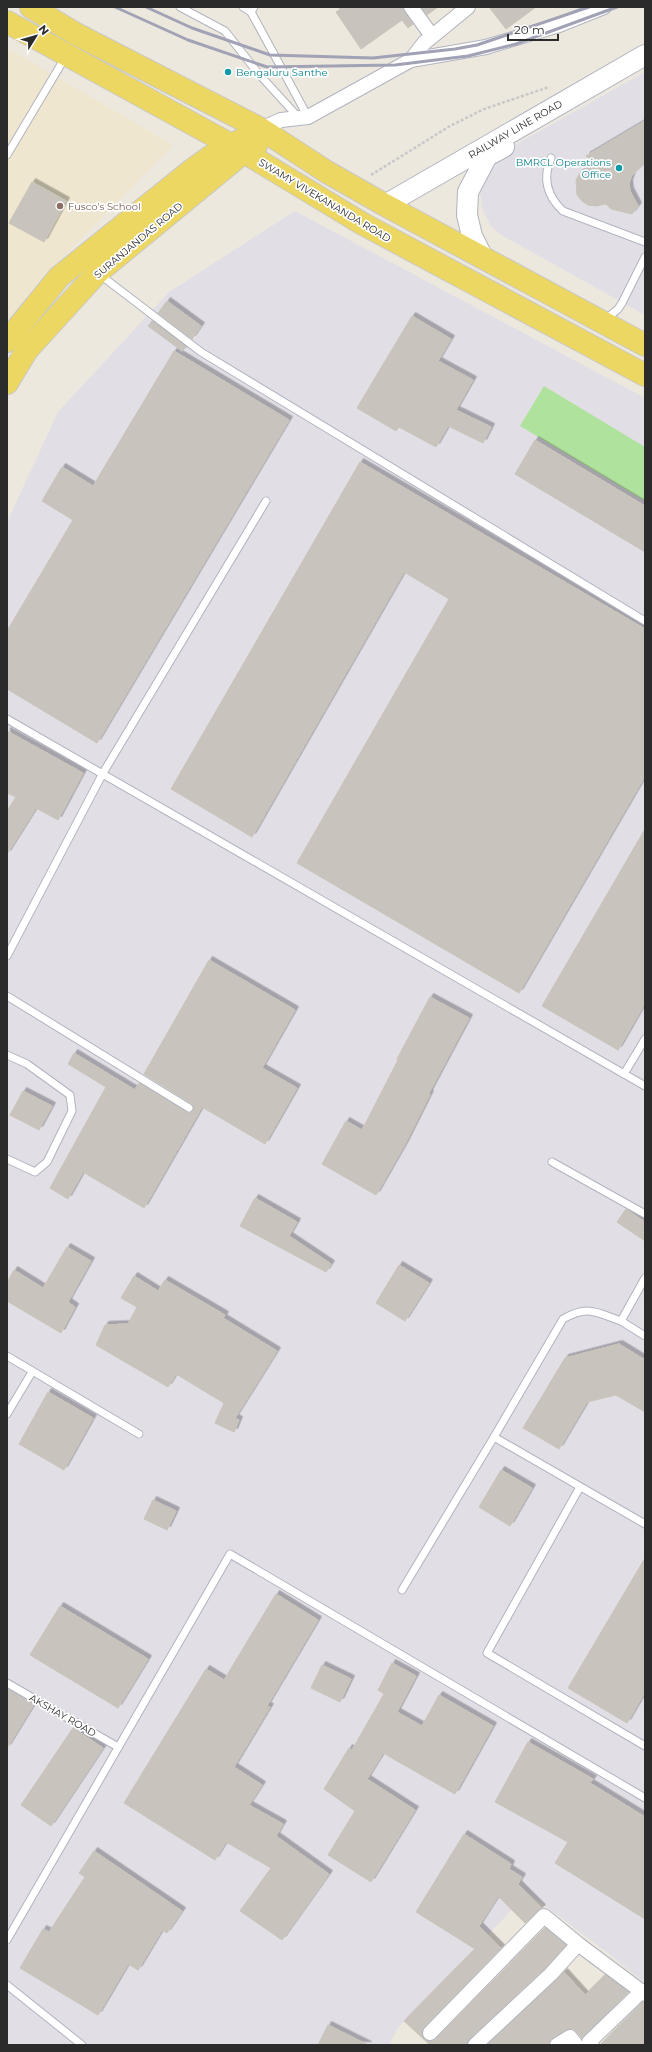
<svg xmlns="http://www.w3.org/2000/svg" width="652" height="2052" viewBox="0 0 652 2052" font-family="Montserrat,sans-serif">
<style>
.industrial{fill:#e1dee6}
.education{fill:#eee6ce}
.green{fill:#afe29c}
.building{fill:#c8c4bd;stroke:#c8c4b8;filter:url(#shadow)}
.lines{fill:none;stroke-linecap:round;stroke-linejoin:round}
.service-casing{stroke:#b1b3bf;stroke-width:9}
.minor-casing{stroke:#b1b3bf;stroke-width:16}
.secondary-casing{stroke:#b1b3bf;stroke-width:22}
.primary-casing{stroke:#c8c8c8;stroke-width:24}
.path{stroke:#c8c8c8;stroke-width:2.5;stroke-dasharray:3 2;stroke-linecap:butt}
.service{stroke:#fff;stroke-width:7}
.minor{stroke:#fff;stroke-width:14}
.secondary{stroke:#fff;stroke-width:20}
.primary{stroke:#edd763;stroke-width:22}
.rail{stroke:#a1a2b5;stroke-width:3}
.culture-dot{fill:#0f9aa8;stroke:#fff;stroke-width:1.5}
.education-dot{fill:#8d6e63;stroke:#fff;stroke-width:1.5}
.labels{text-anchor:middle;stroke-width:3.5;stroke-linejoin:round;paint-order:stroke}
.culture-label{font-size:10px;fill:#0d838f;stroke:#fff;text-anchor:start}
.street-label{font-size:10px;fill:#2b2b2b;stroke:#fff}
.education-label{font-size:10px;fill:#785e54;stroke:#fff;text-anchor:start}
</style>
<defs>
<filter id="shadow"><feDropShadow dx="3.5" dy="-3.5" stdDeviation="0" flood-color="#0004"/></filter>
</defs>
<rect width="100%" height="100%" fill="#ede8de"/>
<g class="industrial">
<path d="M 645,72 L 645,315 L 503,236 L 491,227 L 482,209 L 480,192 L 485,169 L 497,155 Z"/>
<path d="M 295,211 L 645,398 L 645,1983 L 609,1954 L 528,1893 L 398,2028 L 389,2045 L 7,2045 L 7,522 L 58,412 L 169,292 Z"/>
</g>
<path class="education" d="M 7,48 L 173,145 L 52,268 L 7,324 Z"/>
<path class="green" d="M 544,386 L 645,447 L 645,501 L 520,426 Z"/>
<g class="building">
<path d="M 344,7 L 403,7 L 413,24 L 408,28 L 402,20 L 361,49 L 336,12 Z"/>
<path d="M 421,7 L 438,7 L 427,15 Z"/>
<path d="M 489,7 L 536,7 L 506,29 Z"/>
<path d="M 645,121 L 645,163 L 632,175 L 629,183 L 630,191 L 638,206 L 632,214 L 611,209 L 606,204 L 596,206 L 588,205 L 582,201 L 577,195 L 576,180 L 580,173 L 594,163 L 586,156 Z"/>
<path d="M 32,182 L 66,201 L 44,242 L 9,223 Z"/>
<path d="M 167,301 L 201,326 L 192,339 L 158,313 Z"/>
<path d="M 412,316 L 451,339 L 438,361 L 473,380 L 456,410 L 491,427 L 483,443 L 448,426 L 436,447 L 399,427 L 396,431 L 357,408 Z"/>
<path d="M 152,321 L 186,347 L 182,351 L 148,326 Z"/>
<path d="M 174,351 L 289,420 L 97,743 L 7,689 L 7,631 L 73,520 L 42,501 L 62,467 L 93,486 Z"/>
<path d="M 535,440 L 645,506 L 645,552 L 515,474 Z"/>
<path d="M 360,462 L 645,629 L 645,776 L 519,993 L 297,863 L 449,599 L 404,572 L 252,837 L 171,789 Z"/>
<path d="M 7,731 L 83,773 L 58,820 L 36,808 L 7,854 L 7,811 L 16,797 L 7,793 Z"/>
<path d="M 645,829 L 645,1003 L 618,1050 L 542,1006 Z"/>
<path d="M 209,960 L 295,1010 L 262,1068 L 297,1088 L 265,1144 L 202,1107 L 144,1208 L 83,1172 L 68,1199 L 50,1188 L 106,1087 L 68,1064 L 74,1053 L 135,1090 L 139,1083 L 186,1112 L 193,1111 L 194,1108 L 192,1104 L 144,1074 Z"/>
<path d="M 430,997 L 469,1018 L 429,1093 L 430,1094 L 404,1146 L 376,1195 L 322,1164 L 346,1121 L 362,1130 L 398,1060 L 397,1059 Z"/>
<path d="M 23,1091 L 52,1106 L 39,1130 L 10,1115 Z"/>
<path d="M 255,1198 L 297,1222 L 289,1236 L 331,1264 L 326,1272 L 240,1226 Z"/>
<path d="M 626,1209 L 645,1222 L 645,1241 L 617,1222 Z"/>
<path d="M 67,1247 L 91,1261 L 68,1302 L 75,1307 L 61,1333 L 7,1301 L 7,1283 L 14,1270 L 43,1288 Z"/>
<path d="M 399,1265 L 429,1283 L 405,1321 L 376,1303 Z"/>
<path d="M 134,1276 L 158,1291 L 165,1280 L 225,1315 L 223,1318 L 277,1351 L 235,1418 L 239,1420 L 234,1432 L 215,1423 L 224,1403 L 176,1374 L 168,1387 L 96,1345 L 105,1325 L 128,1324 L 137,1307 L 121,1298 Z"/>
<path d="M 619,1344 L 645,1360 L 645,1412 L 616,1395 L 587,1402 L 559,1449 L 523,1428 L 565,1358 Z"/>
<path d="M 48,1392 L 93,1418 L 64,1470 L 19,1444 Z"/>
<path d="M 501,1470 L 532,1488 L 510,1526 L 479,1507 Z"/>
<path d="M 153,1500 L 176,1511 L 167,1530 L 144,1519 Z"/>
<path d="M 645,1558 L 645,1692 L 627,1723 L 568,1688 Z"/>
<path d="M 276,1594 L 318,1620 L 267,1706 L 270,1707 L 234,1767 L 262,1785 L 249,1805 L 283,1824 L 276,1836 L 329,1874 L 282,1940 L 240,1911 L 271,1868 L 226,1842 L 215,1860 L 124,1803 L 206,1669 L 224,1680 Z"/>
<path d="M 60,1606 L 148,1659 L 118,1708 L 30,1655 Z"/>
<path d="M 392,1663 L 416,1676 L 397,1712 L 422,1726 L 439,1695 L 493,1726 L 455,1794 L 383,1753 L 367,1779 L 415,1810 L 371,1882 L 328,1855 L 355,1811 L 324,1789 L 349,1748 L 352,1750 L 384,1694 L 378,1690 Z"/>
<path d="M 322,1665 L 351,1679 L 340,1702 L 311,1688 Z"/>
<path d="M 7,1689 L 34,1704 L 7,1748 Z"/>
<path d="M 73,1728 L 103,1748 L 51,1826 L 21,1805 Z"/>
<path d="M 528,1742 L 593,1779 L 590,1783 L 645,1817 L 645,1919 L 555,1863 L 568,1842 L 495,1802 Z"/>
<path d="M 464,1834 L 511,1864 L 509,1869 L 522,1877 L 518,1884 L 542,1908 L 525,1923 L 498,1896 L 479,1926 L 501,1948 L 424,2027 L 422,2031 L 424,2039 L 428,2041 L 436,2039 L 545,1928 L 566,1945 L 545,1968 L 469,2039 L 467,2045 L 430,2045 L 404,2021 L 475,1949 L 416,1912 Z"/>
<path d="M 94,1851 L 182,1911 L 167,1933 L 162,1930 L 138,1970 L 128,1964 L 98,2015 L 20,1968 L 43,1929 L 49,1932 L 85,1877 L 79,1873 Z"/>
<path d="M 564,1972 L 585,1995 L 605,1975 L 628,1992 L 582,2038 L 574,2029 L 569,2029 L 553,2038 L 549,2045 L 487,2045 Z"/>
<path d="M 643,2002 L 645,2003 L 645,2045 L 600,2045 Z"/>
<path d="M 328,2025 L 368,2045 L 318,2045 Z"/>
</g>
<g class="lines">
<g class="service-casing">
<g id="service">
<path d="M 180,7 L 225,31 L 258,73 L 299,118"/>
<path d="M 243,7 L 251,12 L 254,7"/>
<path d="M 251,12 L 308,117"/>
<path d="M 7,155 L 66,56"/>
<path d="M 551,158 C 542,179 547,196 563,211 L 645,242"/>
<path d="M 99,274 L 201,352 L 645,621"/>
<path d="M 605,320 L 618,309 L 622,303 L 645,257"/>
<path d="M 7,719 L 645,1086"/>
<path d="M 7,956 L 103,773 L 266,501"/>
<path d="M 7,996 L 189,1108"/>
<path d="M 7,1055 L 27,1064 L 70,1095 L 72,1111 L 47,1162 L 35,1172 L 7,1159"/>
<path d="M 624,1074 L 645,1039"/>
<path d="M 552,1162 L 645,1214"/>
<path d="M 645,1278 L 621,1321 L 645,1336"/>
<path d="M 7,1356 L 139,1434"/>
<path d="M 7,1414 L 32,1372"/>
<path d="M 494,1437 L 563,1319 C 588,1305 595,1312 621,1321"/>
<path d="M 580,1487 L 487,1653 L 645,1746"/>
<path d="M 402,1590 L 494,1437 L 645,1524"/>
<path d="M 7,1683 L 118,1747"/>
<path d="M 7,1940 L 230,1554 L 645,1798"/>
<path d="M 7,1985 L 82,2045"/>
</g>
</g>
<g class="minor-casing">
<g id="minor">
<path d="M 411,7 L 432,36"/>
<path d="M 411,60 L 424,43 L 468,7"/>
<path d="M 261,129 L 281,120 L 308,117 L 411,60 L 486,47 L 559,25 L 604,7"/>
<path d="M 430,2033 L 544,1916 L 578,1944"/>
<path d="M 475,2045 L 551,1974 L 578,1944 L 645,1994"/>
<path d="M 557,2045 L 570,2037 L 576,2045"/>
<path d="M 592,2045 L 589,2042 L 642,1991"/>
</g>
</g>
<g class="secondary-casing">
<g id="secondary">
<path d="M 385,205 L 645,55"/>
<path d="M 483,258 L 472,236 L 467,215 L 468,192 L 487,156 L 504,147"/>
</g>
</g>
<g class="primary-casing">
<g id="primary">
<path d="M 31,7 L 76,34 L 261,129 L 327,172 L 385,205 L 645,345"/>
<path d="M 7,22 L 244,152 L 363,224 L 645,375"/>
<path d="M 7,341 L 59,277 L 188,173 L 210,157 L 243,139"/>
<path d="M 7,383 L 27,350 L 97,273 L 244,152 L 256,146"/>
</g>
</g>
<path class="path" d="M 371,175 L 450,126 L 484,109 L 549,87"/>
<use href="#service" class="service"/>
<use href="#minor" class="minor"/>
<use href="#secondary" class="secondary"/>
<use href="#primary" class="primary"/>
<g class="rail">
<path d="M 115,7 L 188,40 L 267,67 L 395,65 L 468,56 L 516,44 L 617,7"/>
<path d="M 146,7 L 192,28 L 270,55 L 373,58 L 455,49 L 477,45 L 589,7"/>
</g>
</g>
<g class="culture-dot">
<circle cx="228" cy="72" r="4"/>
<circle cx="619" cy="168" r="4"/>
</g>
<circle class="education-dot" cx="60" cy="206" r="4"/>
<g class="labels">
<g class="culture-label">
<text x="236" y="76">Bengaluru Santhe</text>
<text x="611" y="166" text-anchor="end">BMRCL Operations<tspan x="611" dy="12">Office</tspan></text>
</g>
<g class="street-label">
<text transform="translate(515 129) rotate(-30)" y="4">RAILWAY LINE ROAD</text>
<text transform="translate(325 200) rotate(31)" y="4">SWAMY VIVEKANANDA ROAD</text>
<text transform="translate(138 240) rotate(-40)" y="4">SURANJANDAS ROAD</text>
<text transform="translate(63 1715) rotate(30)" y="4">AKSHAY ROAD</text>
</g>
<g class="education-label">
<text x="68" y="210">Fusco's School</text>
</g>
</g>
<rect width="652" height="2052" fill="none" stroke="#2b2b2b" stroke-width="16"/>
<g transform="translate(36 36) rotate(53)" stroke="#ffffff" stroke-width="3" paint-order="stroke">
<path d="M0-3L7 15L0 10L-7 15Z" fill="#2b2b2b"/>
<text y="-6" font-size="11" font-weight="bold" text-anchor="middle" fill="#2b2b2b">N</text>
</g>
<path d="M508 34v6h50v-6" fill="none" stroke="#2b2b2b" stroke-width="2"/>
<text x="514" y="34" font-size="12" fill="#2b2b2b" stroke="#ffffff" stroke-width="3" paint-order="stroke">20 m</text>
</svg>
